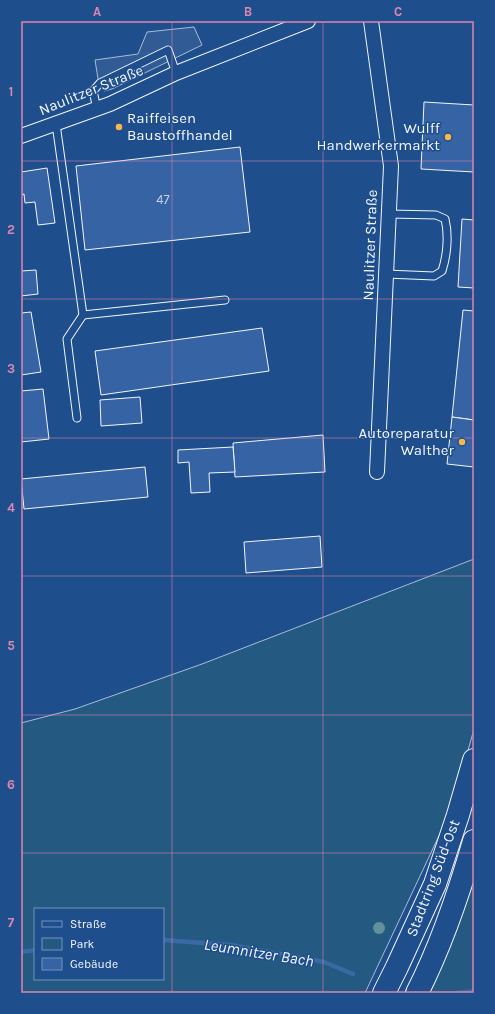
<svg xmlns="http://www.w3.org/2000/svg" width="495" height="1014" viewBox="0 0 495 1014" font-family="Karla,sans-serif">
<style>
.green{fill:#245a82;stroke:#a8bbd7;fill-rule:evenodd}
.parking{fill:#305b95;stroke:#a8bbd7}
.lines{fill:none;stroke-linecap:round;stroke-linejoin:round}
.stream{stroke:#3b69a3;stroke-width:4.5}
.building{fill:#3563a3;stroke:#f2f6ff}
.lane-casing{stroke:#f2f6ff;stroke-width:9}
.street-casing{stroke:#f2f6ff;stroke-width:16}
.primary-casing{stroke:#f2f6ff;stroke-width:24}
.lane{stroke:#1f4e8c;stroke-width:7}
.street{stroke:#1f4e8c;stroke-width:14}
.primary{stroke:#1f4e8c;stroke-width:22}
.tree{fill:#61919a}
.grid{fill:none;stroke:#da87ad;stroke-width:1;stroke-opacity:0.55}
.poi-dot{fill:#ffb74d;stroke:#1f4e8c;stroke-width:1.5}
.labels{text-anchor:middle;stroke-width:3;stroke-linejoin:round;paint-order:stroke}
.number-label{font-size:13px;fill:#c3d1e8}
.street-label{font-size:15px;fill:#f2f6ff;stroke:#1f4e8c}
.poi-label{font-size:15px;fill:#f2f6ff;stroke:#1f4e8c;text-anchor:end}
.water-label{font-size:16px;font-style:italic;fill:#f2f6ff;stroke:#1f4e8c}
.neatline{fill:none;stroke:#da87ad;stroke-width:1.5}
.grid-label{font-size:13px;text-anchor:middle;font-weight:bold;fill:#da87ad}
</style>
<rect width="100%" height="100%" fill="#1f4e8c"/>
<g class="green">
<path d="M 474,559 L 474,729 L 452,808 L 365,993 L 21,993 L 21,723 L 75,709 L 202,664 ZM 35,909 L 163,909 L 163,979 L 35,979 Z"/>
<path d="M 474,875 L 474,993 L 428,993 Z"/>
</g>
<path class="parking" d="M 194,27 L 202,45 L 112,89 L 104,91 L 98,79 L 95,60 L 138,54 L 147,32 Z"/>
<g class="lines">
<g class="stream">
<path d="M 163,940 L 231,945 L 324,962 L 353,974"/>
<path d="M 21,952 L 35,950"/>
<path d="M 457,993 L 474,991"/>
</g>
</g>
<g class="building">
<path d="M 424,102 L 474,105 L 474,172 L 421,169 Z"/>
<path d="M 240,147 L 250,232 L 85,250 L 76,166 Z"/>
<path d="M 47,168 L 55,223 L 38,225 L 35,202 L 25,203 L 24,194 L 21,195 L 21,172 Z"/>
<path d="M 462,219 L 474,220 L 474,288 L 458,287 Z"/>
<path d="M 36,270 L 38,294 L 21,296 L 21,271 Z"/>
<path d="M 463,310 L 474,311 L 474,420 L 452,417 Z"/>
<path d="M 31,312 L 41,372 L 21,375 L 21,313 Z"/>
<path d="M 262,328 L 269,371 L 101,395 L 95,351 Z"/>
<path d="M 43,389 L 49,439 L 21,442 L 21,391 Z"/>
<path d="M 140,397 L 142,423 L 101,426 L 100,400 Z"/>
<path d="M 452,417 L 474,420 L 474,467 L 447,464 Z"/>
<path d="M 323,435 L 325,472 L 235,477 L 233,443 Z"/>
<path d="M 233,447 L 235,472 L 209,473 L 210,492 L 191,493 L 189,462 L 178,463 L 178,450 Z"/>
<path d="M 145,467 L 148,497 L 24,509 L 21,479 Z"/>
<path d="M 320,536 L 322,567 L 246,573 L 244,542 Z"/>
</g>
<g class="lines">
<g class="lane-casing">
<g id="lane">
<path d="M 97,109 L 93,91 L 100,83 L 168,50 L 176,73"/>
<path d="M 56,124 L 83,315 L 225,300"/>
<path d="M 386,274 L 434,276 L 442,271 C 447,256 449,235 445,219 L 436,215 L 389,214"/>
<path d="M 77,418 L 67,339 L 83,315"/>
</g>
</g>
<g class="street-casing">
<g id="street">
<path d="M 371,21 L 391,166 L 377,472"/>
<path d="M 21,136 L 110,104 L 176,73 L 308,21"/>
</g>
</g>
<g class="primary-casing">
<g id="primary">
<path d="M 384,993 L 397,967 L 435,884 L 458,815 L 474,760"/>
<path d="M 417,993 C 442,944 459,893 474,841"/>
</g>
</g>
<use href="#lane" class="lane"/>
<use href="#street" class="street"/>
<use href="#primary" class="primary"/>
</g>
<circle class="tree" cx="379" cy="928" r="6"/>
<path class="grid" d="M 172,21 L 172,993M 323,21 L 323,993M 21,161 L 474,161M 21,299 L 474,299M 21,438 L 474,438M 21,576 L 474,576M 21,715 L 474,715M 21,853 L 474,853"/>
<g class="poi-dot">
<circle cx="119" cy="127" r="4"/>
<circle cx="448" cy="137" r="4"/>
<circle cx="462" cy="442" r="4"/>
</g>
<g class="labels">
<g class="number-label">
<text x="163" y="204">47</text>
</g>
<g class="street-label">
<text transform="translate(91 90) rotate(-22)" y="5">Naulitzer Straße</text>
<text transform="translate(370 245) rotate(-88)" y="5">Naulitzer Straße</text>
<text transform="translate(433 878) rotate(-69)" y="5">Stadtring Süd-Ost</text>
</g>
<g class="poi-label">
<text x="127" y="123" text-anchor="start">Raiffeisen<tspan x="127" dy="17">Baustoffhandel</tspan></text>
<text x="440" y="133">Wulff<tspan x="440" dy="17">Handwerkermarkt</tspan></text>
<text x="454" y="438">Autoreparatur<tspan x="454" dy="17">Walther</tspan></text>
</g>
<g class="water-label">
<text transform="translate(259 952) rotate(9)" y="6">Leumnitzer Bach</text>
</g>
</g>
<rect width="495" height="1014" fill="none" stroke="#1f4e8c" stroke-width="44"/>
<rect x="34" y="908" width="130" height="72" fill="#1f4e8c" stroke="#7391ba"/>
<rect x="42" y="921" width="20" height="6" fill="#1f4e8c" stroke="#7391ba"/>
<text x="70" y="928" font-size="12" fill="#f2f6ff">Straße</text>
<rect x="42" y="938" width="20" height="12" fill="#245a82" stroke="#7391ba"/>
<text x="70" y="948" font-size="12" fill="#f2f6ff">Park</text>
<rect x="42" y="958" width="20" height="12" fill="#3563a3" stroke="#7391ba"/>
<text x="70" y="968" font-size="12" fill="#f2f6ff">Gebäude</text>
<rect x="22" y="22" width="451" height="970" class="neatline"/>
<g class="grid-label">
<text x="97" y="16">A</text>
<text x="248" y="16">B</text>
<text x="398" y="16">C</text>
<text x="11" y="96">1</text>
<text x="11" y="234">2</text>
<text x="11" y="373">3</text>
<text x="11" y="512">4</text>
<text x="11" y="650">5</text>
<text x="11" y="789">6</text>
<text x="11" y="927">7</text>
</g>
</svg>
